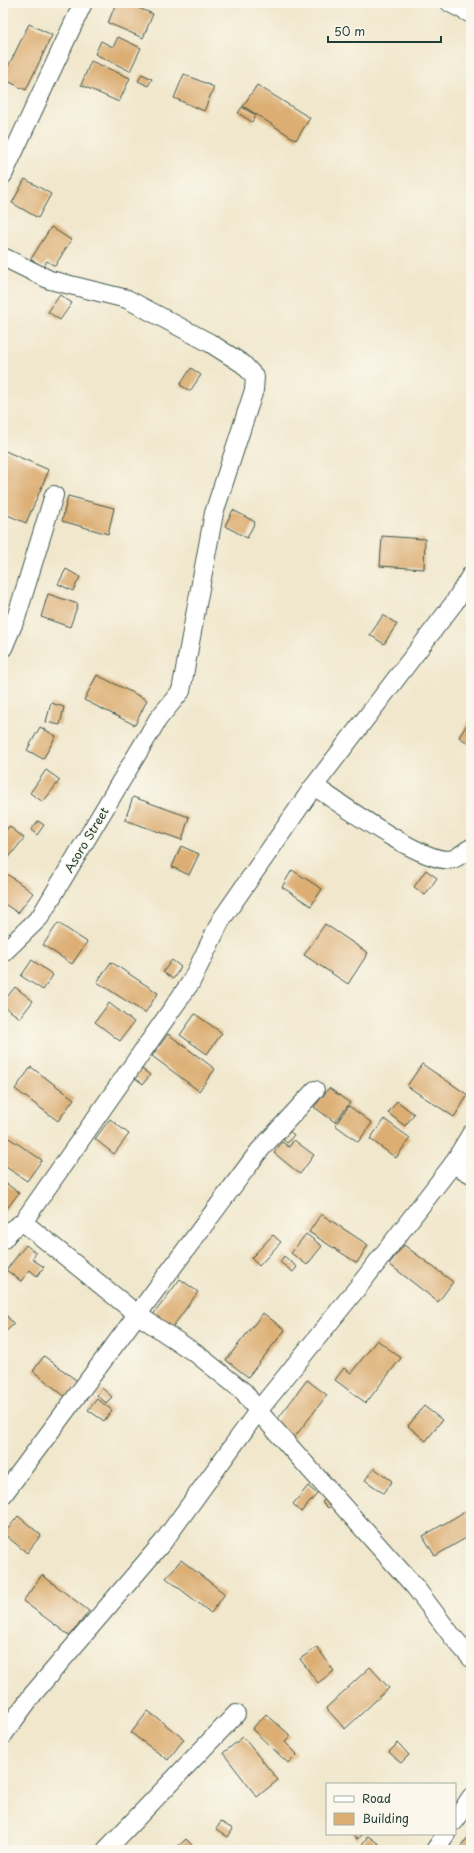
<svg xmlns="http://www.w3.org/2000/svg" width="474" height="1853" viewBox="0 0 474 1853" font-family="'Playpen Sans',sans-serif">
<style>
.building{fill:#dcae73}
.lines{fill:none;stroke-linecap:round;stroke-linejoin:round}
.street-casing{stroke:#3e564b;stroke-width:20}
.street{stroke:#fff;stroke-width:18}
.labels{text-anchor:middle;stroke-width:3;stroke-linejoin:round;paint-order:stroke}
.street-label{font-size:12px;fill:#1f3d34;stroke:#fbf7ec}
</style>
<rect width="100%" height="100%" fill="#fbf7ec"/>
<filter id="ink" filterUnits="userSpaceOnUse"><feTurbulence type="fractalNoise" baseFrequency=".025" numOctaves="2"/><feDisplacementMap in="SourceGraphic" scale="8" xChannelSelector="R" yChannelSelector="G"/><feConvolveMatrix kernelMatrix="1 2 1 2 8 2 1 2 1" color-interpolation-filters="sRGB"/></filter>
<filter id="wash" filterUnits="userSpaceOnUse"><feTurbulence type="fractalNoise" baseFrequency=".012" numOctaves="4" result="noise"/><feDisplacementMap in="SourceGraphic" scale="16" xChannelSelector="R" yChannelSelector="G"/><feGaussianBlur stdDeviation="0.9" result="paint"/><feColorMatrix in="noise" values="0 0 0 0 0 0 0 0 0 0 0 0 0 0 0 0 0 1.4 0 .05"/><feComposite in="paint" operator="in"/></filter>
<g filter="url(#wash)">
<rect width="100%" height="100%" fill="#f0e7cc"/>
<g id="blocks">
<g class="building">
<path d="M 116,3 L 126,3 L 153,14 L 143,38 L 108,23 Z"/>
<path d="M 29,24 L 52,35 L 26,90 L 3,79 L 3,77 Z"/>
<path d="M 118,37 L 141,48 L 130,71 L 95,54 L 101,41 L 113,47 Z"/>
<path d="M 91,61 L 130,78 L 119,102 L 81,85 Z"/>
<path d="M 142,74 L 152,79 L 148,86 L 138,81 Z"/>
<path d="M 184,74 L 214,87 L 204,111 L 174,98 Z"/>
<path d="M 257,85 L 310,118 L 296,140 L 243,106 Z"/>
<path d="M 242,107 L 256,115 L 252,122 L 238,113 Z"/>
<path d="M 25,179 L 51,194 L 38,218 L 12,203 Z"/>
<path d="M 51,227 L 71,240 L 55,266 L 47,261 L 43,267 L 31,259 Z"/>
<path d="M 60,295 L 72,303 L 60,320 L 48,312 Z"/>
<path d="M 191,368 L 201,375 L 190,391 L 180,385 Z"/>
<path d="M 3,450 L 49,470 L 26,523 L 3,513 Z"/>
<path d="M 68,496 L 114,508 L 108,534 L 62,521 Z"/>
<path d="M 233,510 L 255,522 L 247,538 L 225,526 Z"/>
<path d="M 382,536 L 425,539 L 424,569 L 380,566 Z"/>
<path d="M 66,569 L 80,577 L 73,591 L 58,584 Z"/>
<path d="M 48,594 L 78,604 L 70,627 L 41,617 Z"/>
<path d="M 383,615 L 397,624 L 384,644 L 370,635 Z"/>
<path d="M 97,675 L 147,700 L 135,725 L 84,700 Z"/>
<path d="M 51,703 L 64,707 L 60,725 L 46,722 Z"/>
<path d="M 471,718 L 471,745 L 459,737 Z"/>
<path d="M 40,727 L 56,736 L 43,759 L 27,750 Z"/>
<path d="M 46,770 L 60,780 L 43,802 L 30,793 Z"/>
<path d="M 133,797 L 189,817 L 182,840 L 125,820 Z"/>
<path d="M 38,821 L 44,825 L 37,835 L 31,830 Z"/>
<path d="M 9,826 L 24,838 L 7,860 L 3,857 L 3,835 Z"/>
<path d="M 181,846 L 199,854 L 189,875 L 172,867 Z"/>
<path d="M 292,870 L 322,889 L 311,906 L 282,887 Z"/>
<path d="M 426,870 L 437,878 L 425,895 L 414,887 Z"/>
<path d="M 3,871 L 33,893 L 18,913 L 3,903 Z"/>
<path d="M 58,923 L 87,942 L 72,964 L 43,945 Z"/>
<path d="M 325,924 L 368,953 L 348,984 L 304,955 Z"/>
<path d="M 32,960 L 53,975 L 43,990 L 21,976 Z"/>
<path d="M 172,960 L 181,967 L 173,979 L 163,972 Z"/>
<path d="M 111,962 L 158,993 L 145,1013 L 97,982 Z"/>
<path d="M 15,987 L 33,1001 L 20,1018 L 3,1006 L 3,1002 Z"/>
<path d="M 109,1003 L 134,1022 L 120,1041 L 95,1022 Z"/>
<path d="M 195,1014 L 222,1033 L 207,1054 L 180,1035 Z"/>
<path d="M 168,1034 L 215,1069 L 199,1091 L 152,1056 Z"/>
<path d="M 135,1064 L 150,1075 L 143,1084 L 128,1073 Z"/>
<path d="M 422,1064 L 468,1095 L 454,1117 L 407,1086 Z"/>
<path d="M 31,1067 L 74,1099 L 58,1121 L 15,1089 Z"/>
<path d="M 329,1088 L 350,1103 L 335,1122 L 314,1107 Z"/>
<path d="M 397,1101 L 414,1114 L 405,1126 L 388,1113 Z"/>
<path d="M 349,1106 L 372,1123 L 358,1142 L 335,1125 Z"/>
<path d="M 110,1119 L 129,1134 L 114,1154 L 95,1139 Z"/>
<path d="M 384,1119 L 410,1138 L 396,1158 L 370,1139 Z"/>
<path d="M 286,1128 L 294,1135 L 287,1143 L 279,1136 Z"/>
<path d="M 3,1134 L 42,1160 L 27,1181 L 3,1165 Z"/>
<path d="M 294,1140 L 314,1155 L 300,1174 L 274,1153 L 282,1142 L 289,1147 Z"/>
<path d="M 3,1181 L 19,1193 L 4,1212 L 3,1211 Z"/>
<path d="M 321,1214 L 368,1245 L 357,1263 L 309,1232 Z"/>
<path d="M 306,1234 L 322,1246 L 307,1265 L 291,1253 Z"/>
<path d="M 273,1235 L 281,1242 L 259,1266 L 251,1258 Z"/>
<path d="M 26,1245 L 36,1253 L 32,1259 L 44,1267 L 37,1276 L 30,1270 L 21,1281 L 6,1270 Z"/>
<path d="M 404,1245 L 453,1282 L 438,1302 L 389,1264 Z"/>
<path d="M 284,1256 L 297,1267 L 293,1272 L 280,1262 Z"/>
<path d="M 180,1279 L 198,1292 L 171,1329 L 153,1315 Z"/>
<path d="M 3,1312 L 14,1324 L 3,1334 Z"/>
<path d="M 263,1313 L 285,1330 L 248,1377 L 226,1360 Z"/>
<path d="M 377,1340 L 401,1358 L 366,1403 L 335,1380 L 344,1368 L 351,1373 Z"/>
<path d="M 44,1356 L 80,1383 L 68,1399 L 33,1371 Z"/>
<path d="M 307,1380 L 327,1395 L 294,1438 L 274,1424 Z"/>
<path d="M 102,1388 L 112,1397 L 106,1403 L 97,1395 Z"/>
<path d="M 97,1399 L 112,1410 L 104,1421 L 88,1410 Z"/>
<path d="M 424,1406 L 442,1420 L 426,1441 L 408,1426 Z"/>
<path d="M 374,1468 L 392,1481 L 383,1493 L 365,1480 Z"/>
<path d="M 308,1486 L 317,1494 L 301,1512 L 293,1504 Z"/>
<path d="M 330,1494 L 336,1501 L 328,1508 L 322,1502 Z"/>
<path d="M 466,1511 L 471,1520 L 471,1535 L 435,1556 L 423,1536 Z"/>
<path d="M 18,1516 L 41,1535 L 27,1553 L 4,1534 Z"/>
<path d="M 181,1560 L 225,1594 L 211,1613 L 166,1578 Z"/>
<path d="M 42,1575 L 89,1611 L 70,1636 L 23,1601 Z"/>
<path d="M 317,1647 L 334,1671 L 318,1683 L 300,1659 Z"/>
<path d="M 370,1667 L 389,1688 L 345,1729 L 326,1708 Z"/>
<path d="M 148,1711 L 184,1739 L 168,1760 L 131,1733 Z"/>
<path d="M 266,1714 L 291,1736 L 285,1742 L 297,1754 L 288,1763 L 252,1729 Z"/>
<path d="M 243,1737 L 278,1780 L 257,1797 L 223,1753 Z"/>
<path d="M 398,1743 L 409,1755 L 401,1763 L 389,1752 Z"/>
<path d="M 221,1822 L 233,1829 L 228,1837 L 216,1829 Z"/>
<path d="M 471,1833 L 471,1850 L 461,1850 L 459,1849 Z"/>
<path d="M 351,1834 L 362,1834 L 357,1839 Z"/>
<path d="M 368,1836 L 387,1850 L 358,1850 Z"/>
<path d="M 186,1839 L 197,1850 L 174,1850 Z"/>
</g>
</g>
</g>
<g filter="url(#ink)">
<use href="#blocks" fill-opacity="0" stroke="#3e564b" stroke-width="1"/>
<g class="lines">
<g class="street-casing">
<g id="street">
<path d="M 450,3 L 471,14"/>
<path d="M 3,175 L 83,3"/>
<path d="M 3,257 L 50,280 L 127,299 L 210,343 L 243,364 L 255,377 L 254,390 L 214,513 L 181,691 L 158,719 L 40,917 L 3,953"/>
<path d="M 3,648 L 17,615 L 54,495"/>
<path d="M 314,786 C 338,802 427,867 453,859 C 459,857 465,851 471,848"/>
<path d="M 453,1164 L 471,1174"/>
<path d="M 23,1222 L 138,1315 L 198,1355 L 244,1392 L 258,1411 L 415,1587 L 452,1636 L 471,1658"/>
<path d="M 3,1240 L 11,1230 L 23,1222 L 191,982 L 221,920 L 314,786 L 454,603 L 471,575"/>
<path d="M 3,1495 L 259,1151 L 315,1090"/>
<path d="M 3,1735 L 33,1694 L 163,1542 L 258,1411 L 362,1282 L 453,1164 L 471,1134"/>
<path d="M 455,1821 L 471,1797"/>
<path d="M 106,1850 L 236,1714"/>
<path d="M 435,1850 L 446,1834"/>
</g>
</g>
<use href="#street" class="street"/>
</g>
</g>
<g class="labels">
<g class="street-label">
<text transform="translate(87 840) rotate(-59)" y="4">Asoro Street</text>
</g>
</g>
<rect width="474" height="1853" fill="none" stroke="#fbf7ec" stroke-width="16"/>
<rect x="326" y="1783" width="130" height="52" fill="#fbf7ec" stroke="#a3ada2"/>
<rect x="334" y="1796" width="20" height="6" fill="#ffffff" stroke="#a3ada2"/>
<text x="362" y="1803" font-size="12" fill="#1f3d34">Road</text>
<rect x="334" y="1813" width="20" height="12" fill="#dcae73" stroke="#a3ada2"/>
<text x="362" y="1823" font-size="12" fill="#1f3d34">Building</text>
<path d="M328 36v6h113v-6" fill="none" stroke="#1f3d34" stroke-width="2"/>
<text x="334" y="36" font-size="12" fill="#1f3d34" stroke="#fbf7ec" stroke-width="3" paint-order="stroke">50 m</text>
</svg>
